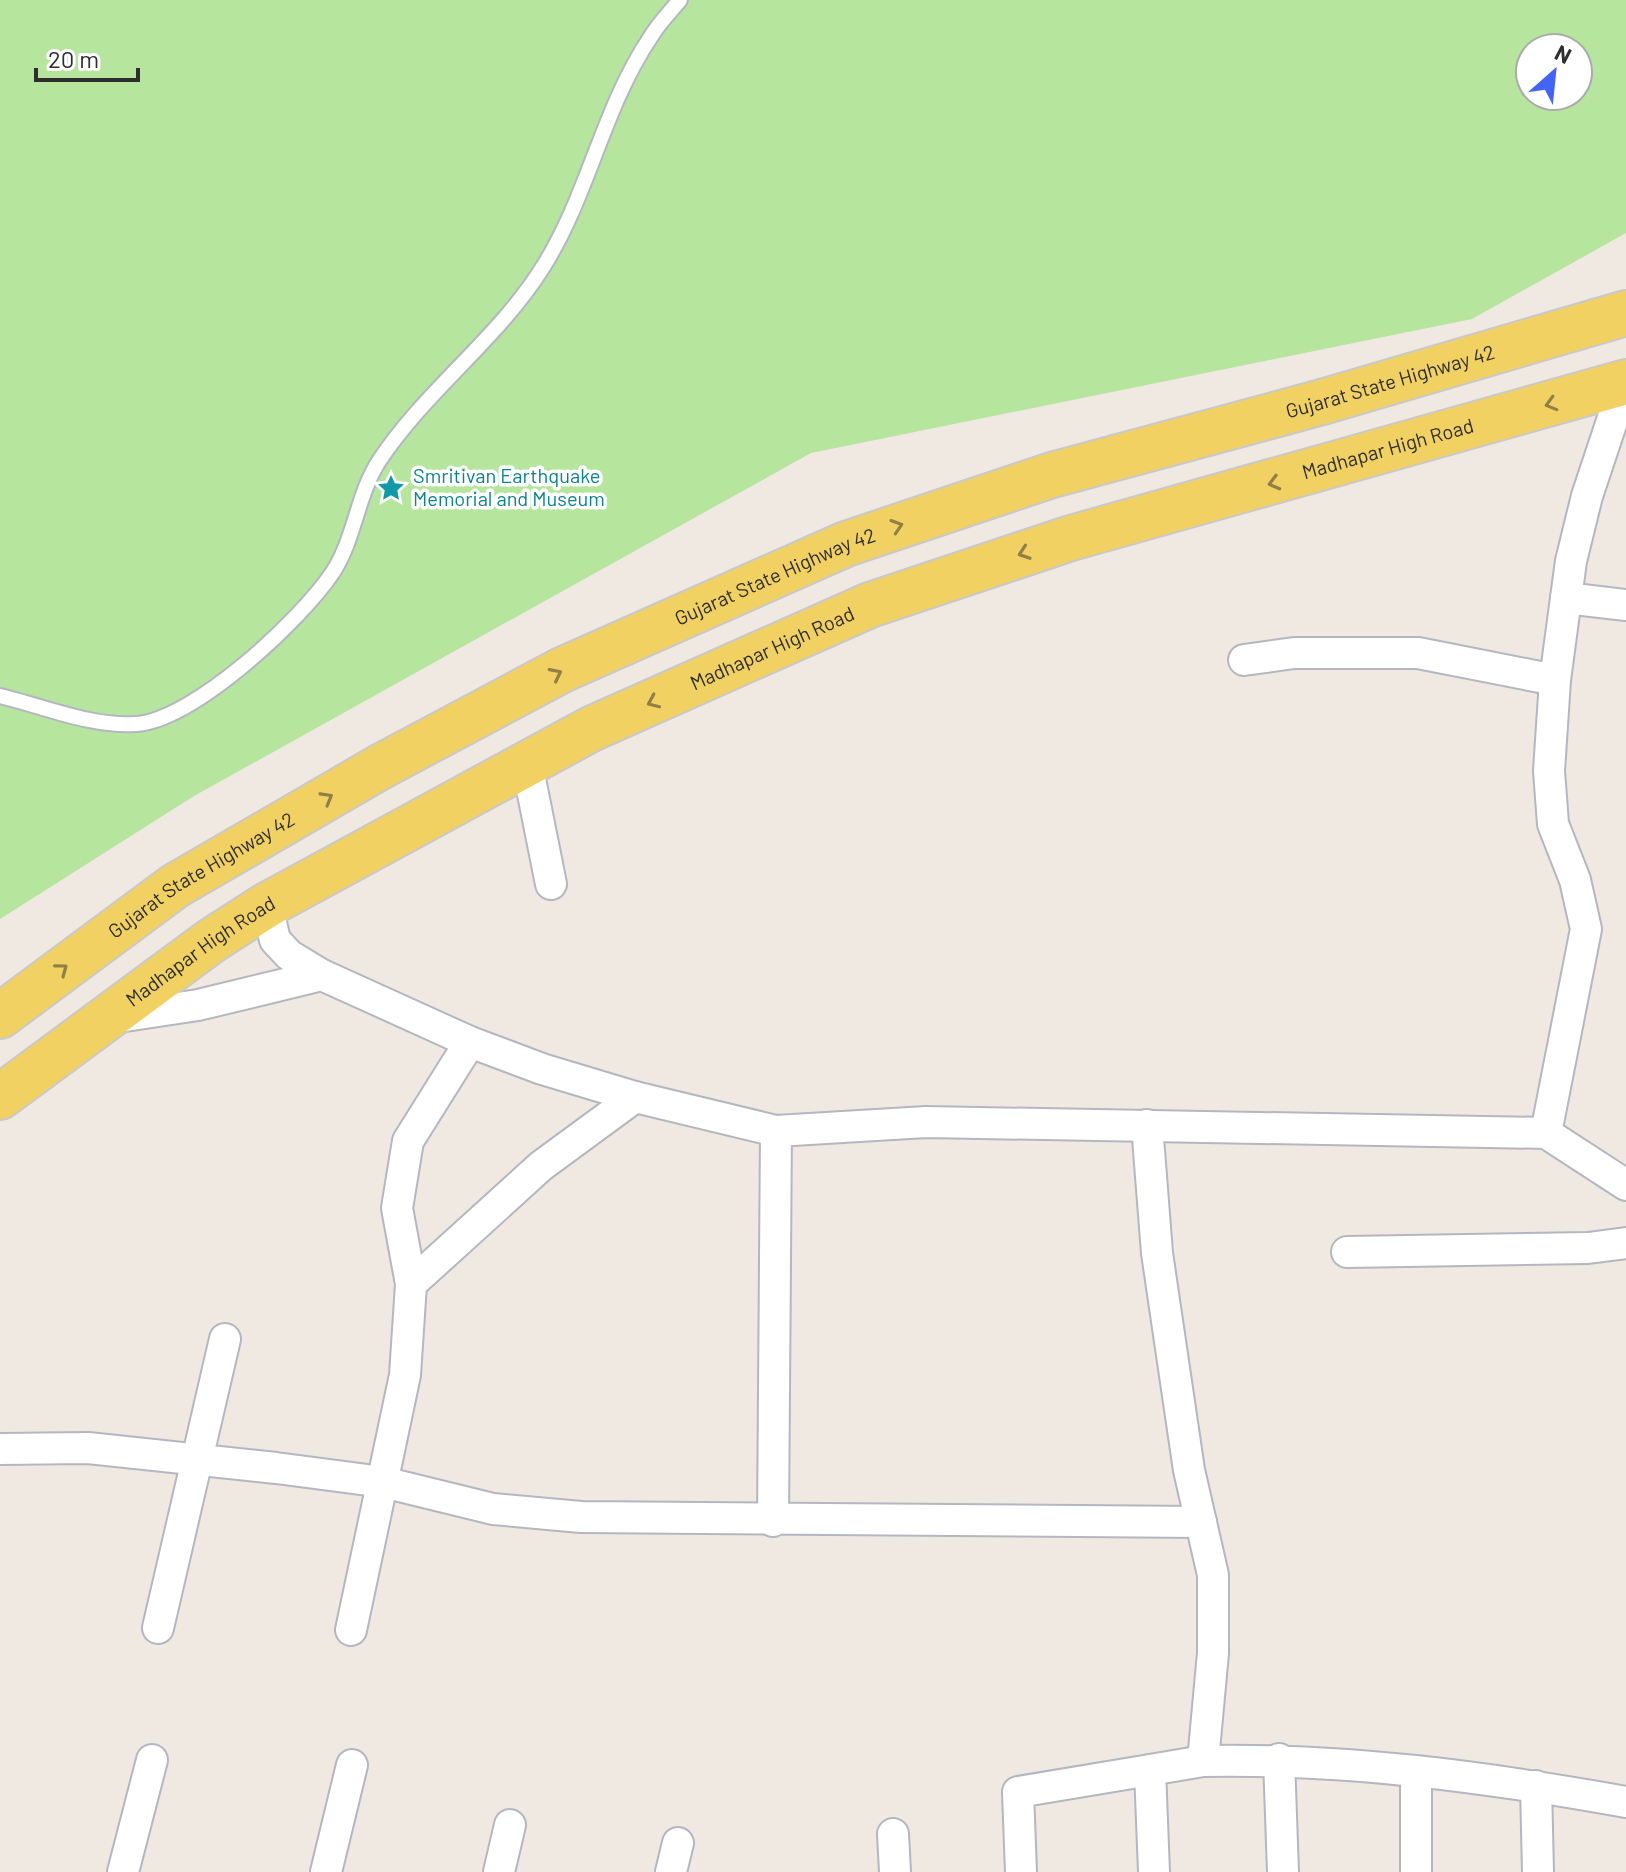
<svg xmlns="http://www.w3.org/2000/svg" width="1626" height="1872" viewBox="0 0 1626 1872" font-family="Barlow,sans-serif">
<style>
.green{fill:#b6e59e;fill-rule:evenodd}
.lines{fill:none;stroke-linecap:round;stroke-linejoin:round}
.lane-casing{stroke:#b4b7c1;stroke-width:18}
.street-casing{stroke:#b4b7c1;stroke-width:34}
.primary-casing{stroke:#c9c9c9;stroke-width:48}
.lane{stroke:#fff;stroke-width:14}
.street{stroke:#fff;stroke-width:30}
.primary{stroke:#f2d163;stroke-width:44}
.oneway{stroke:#908048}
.labels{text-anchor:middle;stroke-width:7;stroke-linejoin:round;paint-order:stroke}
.street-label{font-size:20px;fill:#2e2e2e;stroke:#fff}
.culture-label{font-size:20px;fill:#0d838f;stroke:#fff;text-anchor:start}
</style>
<rect width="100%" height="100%" fill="#efe9e1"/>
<path class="green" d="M 0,0 L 1626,0 L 1626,233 L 1472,319 L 811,453 L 194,796 L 0,919 ZM 1530,48 L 1578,48 L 1578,96 L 1530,96 Z"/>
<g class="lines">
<g class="lane-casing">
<path id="lane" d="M 0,696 C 43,706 91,727 136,724 C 194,720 301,620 333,572 C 355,538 357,495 379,461 C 426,390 498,339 543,267 C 588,196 603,108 650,38 C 658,24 670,12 680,0"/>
</g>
<g class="street-casing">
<g id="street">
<path d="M 1566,598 L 1626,605"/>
<path d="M 1244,660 L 1294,653 L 1418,653 L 1555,680 L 1549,771 L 1553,824 L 1575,880 L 1586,929 L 1546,1133"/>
<path d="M 1555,680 L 1571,561 L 1587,496 L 1625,382"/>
<path d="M 527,764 L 551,884"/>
<path d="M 267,905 L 275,940 L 289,955 L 322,975 L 470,1042 L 542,1069 L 635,1097 L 776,1131 L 926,1122 L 1546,1133 L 1626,1185"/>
<path d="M 112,1018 L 198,1005 L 322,975"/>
<path d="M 1147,1125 L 1157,1253 L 1189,1470 L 1213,1575 L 1213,1653 L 1203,1761 L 1150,1770 L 1154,1872"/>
<path d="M 1347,1252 L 1588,1248 L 1626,1243"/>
<path d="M 411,1284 L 541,1166 L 635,1097"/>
<path d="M 0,1449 L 88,1448 L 276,1468 L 383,1482 L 493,1509 L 581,1517 L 1201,1522"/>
<path d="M 773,1521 L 776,1131"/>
<path d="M 158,1628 L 225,1339"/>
<path d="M 351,1630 L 405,1375 L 411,1284 L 397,1208 L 408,1141 L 470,1042"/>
<path d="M 1279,1759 L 1283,1872"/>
<path d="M 1203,1761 C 1344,1758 1487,1777 1626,1802"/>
<path d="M 1536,1786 L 1538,1872"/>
<path d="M 893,1834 L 895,1872"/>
<path d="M 123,1872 L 152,1760"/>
<path d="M 326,1872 L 352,1765"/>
<path d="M 499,1872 L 510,1825"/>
<path d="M 671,1872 L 678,1843"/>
<path d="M 1021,1872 L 1018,1792 L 1150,1770"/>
<path d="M 1416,1872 L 1416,1772"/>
</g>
</g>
<g class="primary-casing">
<g id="primary">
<path id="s1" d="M 0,1016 L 175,886 L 380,767 L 562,670 L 846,544 L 1052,475 L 1322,402 L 1626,313"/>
<path id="s2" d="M 0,1097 L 211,941 L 267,905 L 591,729 L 870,605 L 1071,538 L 1626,382"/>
</g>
</g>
<use href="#lane" class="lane"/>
<use href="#street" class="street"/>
<use href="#primary" class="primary"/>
</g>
<defs><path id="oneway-chevron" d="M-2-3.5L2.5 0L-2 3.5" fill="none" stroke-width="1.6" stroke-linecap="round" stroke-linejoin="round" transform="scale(2)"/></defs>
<g class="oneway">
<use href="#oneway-chevron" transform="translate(1551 404) rotate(164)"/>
<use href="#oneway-chevron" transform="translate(1274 483) rotate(165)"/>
<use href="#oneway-chevron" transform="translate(897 526) rotate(-18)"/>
<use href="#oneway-chevron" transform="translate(1024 553) rotate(161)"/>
<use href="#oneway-chevron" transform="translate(556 674) rotate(-27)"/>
<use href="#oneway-chevron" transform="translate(653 702) rotate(156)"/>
<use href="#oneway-chevron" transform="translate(327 798) rotate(-30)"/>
<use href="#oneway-chevron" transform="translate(62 969) rotate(-37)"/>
</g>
<defs>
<g id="sight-bare" transform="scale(2.16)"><path d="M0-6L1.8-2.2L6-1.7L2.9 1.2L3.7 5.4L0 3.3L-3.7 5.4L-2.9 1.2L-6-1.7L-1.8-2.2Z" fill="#0f9aa8" stroke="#fff" stroke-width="2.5" paint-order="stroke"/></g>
</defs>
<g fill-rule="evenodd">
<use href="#sight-bare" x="391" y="488"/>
</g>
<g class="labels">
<g class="street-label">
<text dy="7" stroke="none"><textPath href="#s1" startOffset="1540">Gujarat State Highway 42</textPath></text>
<text dy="7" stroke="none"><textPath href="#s2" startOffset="1544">Madhapar High Road</textPath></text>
<text dy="7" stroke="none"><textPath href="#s1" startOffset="894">Gujarat State Highway 42</textPath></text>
<text dy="7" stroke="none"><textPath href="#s2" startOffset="896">Madhapar High Road</textPath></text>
<text dy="7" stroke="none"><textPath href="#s1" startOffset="246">Gujarat State Highway 42</textPath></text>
<text dy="7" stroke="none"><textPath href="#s2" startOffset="248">Madhapar High Road</textPath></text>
</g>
<g class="culture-label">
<text x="413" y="483">Smritivan Earthquake<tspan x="413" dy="23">Memorial and Museum</tspan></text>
</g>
</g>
<g transform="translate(1554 72) rotate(27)"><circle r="38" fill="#ffffff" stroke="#ababab" stroke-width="2"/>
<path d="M0-6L14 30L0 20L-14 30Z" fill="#4264fb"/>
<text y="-12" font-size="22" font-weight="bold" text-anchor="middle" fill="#2e2e2e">N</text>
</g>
<path d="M36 68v12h102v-12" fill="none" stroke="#2e2e2e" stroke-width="4"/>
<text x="48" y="68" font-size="24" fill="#2e2e2e" stroke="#ffffff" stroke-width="6" paint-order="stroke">20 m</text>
</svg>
